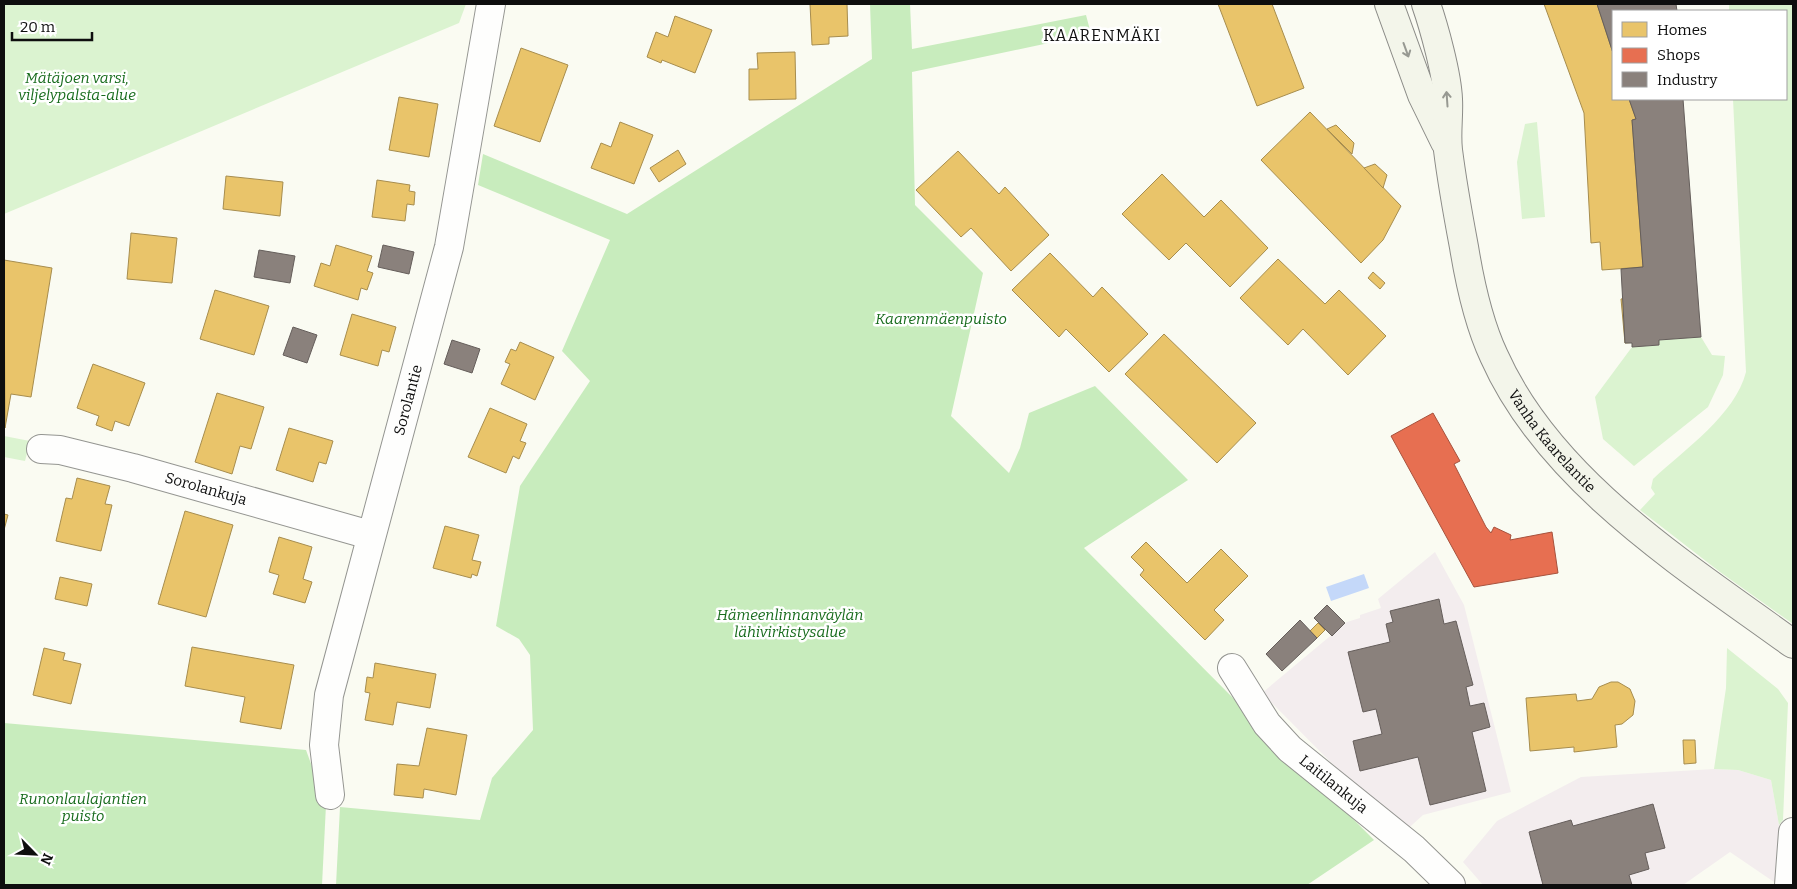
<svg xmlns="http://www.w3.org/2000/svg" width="1797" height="889" viewBox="0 0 1797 889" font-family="Bitter,serif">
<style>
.industrial{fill:#f3edee}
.green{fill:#dbf3d0}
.forest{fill:#c8ecbd}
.water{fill:#c4d8f9}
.homes{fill:#e9c46a;stroke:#a78d4e}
.shops{fill:#e76f51;stroke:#a6523d}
.industry{fill:#8a817c;stroke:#655e5b}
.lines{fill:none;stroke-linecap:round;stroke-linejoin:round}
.street-casing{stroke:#949591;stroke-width:30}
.secondary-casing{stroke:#8b8b87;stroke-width:30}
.street{stroke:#fefefd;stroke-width:28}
.secondary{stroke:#f3f5ea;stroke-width:28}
.oneway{stroke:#979992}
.labels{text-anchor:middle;stroke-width:5;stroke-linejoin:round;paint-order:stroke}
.park-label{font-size:15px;font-style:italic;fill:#186c1d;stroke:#fff}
.street-label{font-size:15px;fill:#0e0e0e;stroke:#fff}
.neighbourhood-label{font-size:16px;letter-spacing:1px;fill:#0e0e0e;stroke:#fff}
</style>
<rect width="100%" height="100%" fill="#fafbf2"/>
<g class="industrial">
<path d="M 1435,552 L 1464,605 L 1511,792 L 1423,815 L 1402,834 L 1262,693 L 1347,622 L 1360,618 L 1360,615 L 1381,608 L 1378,599 Z"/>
<path d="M 1714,769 L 1738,770 L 1771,780 L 1779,825 L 1777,884 L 1730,852 L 1683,885 L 1483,885 L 1463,862 L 1497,821 L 1581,777 Z"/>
</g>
<g class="green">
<path d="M 4,4 L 466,4 L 459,23 L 4,214 Z"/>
<path d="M 1729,4 L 1793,4 L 1793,624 L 1720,572 L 1640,510 L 1655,494 L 1651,488 L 1653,479 C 1685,449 1735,415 1746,372 L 1733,99 L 1786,99 L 1786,11 L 1729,11 Z"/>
<path d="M 1537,122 L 1545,217 L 1522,219 L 1517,162 L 1525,124 Z"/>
<path d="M 1701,337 L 1712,355 L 1725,356 L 1723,375 L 1708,407 L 1634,466 L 1603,439 L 1595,397 L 1632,347 L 1659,345 L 1659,340 Z"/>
<path d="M 4,436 L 30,441 L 25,461 L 4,457 Z"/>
<path d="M 1727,648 L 1778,689 L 1788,703 L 1783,820 L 1779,825 L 1771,780 L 1738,770 L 1714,769 L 1726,688 Z"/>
</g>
<g class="forest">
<path d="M 870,4 L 910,4 L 912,49 L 1086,15 L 1091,34 L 912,72 L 915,205 L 983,273 L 951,416 L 1009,473 L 1020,448 L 1029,413 L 1095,386 L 1188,480 L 1084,548 L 1374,840 L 1307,885 L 336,885 L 340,807 L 480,820 L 492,778 L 533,730 L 530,655 L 519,639 L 496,626 L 520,486 L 590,381 L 562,351 L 610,240 L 478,185 L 483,154 L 627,214 L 872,59 Z"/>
<path d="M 4,723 L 306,750 L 326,805 L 322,885 L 4,885 Z"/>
</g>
<path class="water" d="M 1364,574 L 1369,588 L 1331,601 L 1326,587 Z"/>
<g class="homes">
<path d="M 810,4 L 847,4 L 848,36 L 829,37 L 829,44 L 812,45 Z"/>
<path d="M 1218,4 L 1272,4 L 1304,88 L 1257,106 Z"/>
<path d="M 1544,4 L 1597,4 L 1613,53 L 1613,99 L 1629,99 L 1636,119 L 1632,120 L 1643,267 L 1602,270 L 1600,242 L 1591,243 L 1584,113 Z"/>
<path d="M 675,16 L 712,30 L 695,73 L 662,60 L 661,63 L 647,57 L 656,32 L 668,37 Z"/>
<path d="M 521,48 L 568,65 L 540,142 L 494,126 Z"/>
<path d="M 795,52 L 796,99 L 749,100 L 749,69 L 758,69 L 757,53 Z"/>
<path d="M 399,97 L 438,104 L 429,157 L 389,150 Z"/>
<path d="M 1310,112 L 1401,206 L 1383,240 L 1361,263 L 1261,160 Z"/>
<path d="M 620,122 L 653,135 L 634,184 L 591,168 L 601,143 L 611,147 Z"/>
<path d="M 1336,125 L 1354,143 L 1352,154 L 1327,129 Z"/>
<path d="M 678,150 L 686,164 L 659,182 L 650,168 Z"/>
<path d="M 958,151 L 999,194 L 1005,187 L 1049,235 L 1011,271 L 971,228 L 961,237 L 916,190 Z"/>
<path d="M 1375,164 L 1387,175 L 1383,188 L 1364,168 Z"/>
<path d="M 1162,174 L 1204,217 L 1221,200 L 1268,248 L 1230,287 L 1186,243 L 1169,260 L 1122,214 Z"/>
<path d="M 226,176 L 283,182 L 280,216 L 223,209 Z"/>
<path d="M 377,180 L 410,185 L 409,191 L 415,192 L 414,205 L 407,204 L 405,221 L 372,217 Z"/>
<path d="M 131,233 L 177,238 L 172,283 L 127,279 Z"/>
<path d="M 336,245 L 372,256 L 367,271 L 373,273 L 367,290 L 361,288 L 358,300 L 314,286 L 321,263 L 330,266 Z"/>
<path d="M 1050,253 L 1093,297 L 1102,287 L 1148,334 L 1109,372 L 1066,329 L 1059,337 L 1012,290 Z"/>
<path d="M 1278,259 L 1325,304 L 1339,290 L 1386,336 L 1348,375 L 1303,329 L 1288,345 L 1240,298 Z"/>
<path d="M 4,260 L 52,268 L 31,397 L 11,394 L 5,428 Z"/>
<path d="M 1373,272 L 1385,283 L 1380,289 L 1368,278 Z"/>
<path d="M 215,290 L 269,306 L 254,355 L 200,339 Z"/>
<path d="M 1632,297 L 1636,342 L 1625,343 L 1621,299 Z"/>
<path d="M 352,314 L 396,327 L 389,352 L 382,350 L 378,366 L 340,355 Z"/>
<path d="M 1164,334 L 1256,423 L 1217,463 L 1125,374 Z"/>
<path d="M 520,342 L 554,357 L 535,400 L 501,384 L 510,364 L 505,362 L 511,349 L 516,351 Z"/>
<path d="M 93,364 L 145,383 L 129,426 L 115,421 L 112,431 L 96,425 L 99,416 L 77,408 Z"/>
<path d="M 217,393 L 264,407 L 251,449 L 240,446 L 232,474 L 195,462 Z"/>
<path d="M 490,408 L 527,424 L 520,441 L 526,443 L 519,459 L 513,456 L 506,473 L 468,457 Z"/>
<path d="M 289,428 L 333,441 L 326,464 L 319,462 L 313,482 L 276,470 Z"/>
<path d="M 77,478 L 110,486 L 105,504 L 112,505 L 101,551 L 56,541 L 66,498 L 72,499 Z"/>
<path d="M 185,511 L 233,525 L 206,617 L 158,604 Z"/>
<path d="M 4,514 L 8,515 L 4,530 Z"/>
<path d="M 445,526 L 479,535 L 472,560 L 481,562 L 477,576 L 472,574 L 471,578 L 433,568 Z"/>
<path d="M 279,537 L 312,547 L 303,579 L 312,582 L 305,603 L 273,594 L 279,575 L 269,572 Z"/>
<path d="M 1146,542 L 1187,583 L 1221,549 L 1248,576 L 1214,610 L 1224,620 L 1205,640 L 1140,575 L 1144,570 L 1131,557 Z"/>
<path d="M 60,577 L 92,584 L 87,606 L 55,599 Z"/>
<path d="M 1318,623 L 1325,630 L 1317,638 L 1310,631 Z"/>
<path d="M 192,647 L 294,665 L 281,729 L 240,722 L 245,697 L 185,686 Z"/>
<path d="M 44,648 L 65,653 L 63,660 L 81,664 L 71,704 L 33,695 Z"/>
<path d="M 375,663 L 436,674 L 430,708 L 397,702 L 393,725 L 365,720 L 370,693 L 365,692 L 367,677 L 373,678 Z"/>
<path d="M 1611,682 L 1618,682 L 1630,689 L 1635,701 L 1633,715 L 1622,724 L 1615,725 L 1617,747 L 1574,752 L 1574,747 L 1530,751 L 1526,698 L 1576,694 L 1577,701 L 1592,699 L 1599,687 Z"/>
<path d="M 427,728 L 467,735 L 456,795 L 424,789 L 423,798 L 394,795 L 397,764 L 419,766 Z"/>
<path d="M 1683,740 L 1695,740 L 1696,763 L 1684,764 Z"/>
</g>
<path class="shops" d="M 1433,413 L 1460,461 L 1454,464 L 1486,527 L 1491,533 L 1494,527 L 1511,535 L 1510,540 L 1552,532 L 1558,573 L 1474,587 L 1391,436 Z"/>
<g class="industry">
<path d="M 1597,4 L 1676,4 L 1677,11 L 1613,11 L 1613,53 Z"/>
<path d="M 1629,99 L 1683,99 L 1701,337 L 1659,340 L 1659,345 L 1632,347 L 1632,343 L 1625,343 L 1621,269 L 1643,267 L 1632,120 L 1636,119 Z"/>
<path d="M 383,245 L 414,252 L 409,274 L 378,267 Z"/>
<path d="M 259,250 L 295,256 L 290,283 L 254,277 Z"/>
<path d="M 293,327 L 317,335 L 307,363 L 283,355 Z"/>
<path d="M 452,340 L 480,349 L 472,373 L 444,364 Z"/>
<path d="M 1439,599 L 1444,624 L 1456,621 L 1473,685 L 1466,687 L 1470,706 L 1484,703 L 1490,727 L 1472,732 L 1486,791 L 1430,805 L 1418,757 L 1360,771 L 1353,741 L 1382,734 L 1376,709 L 1363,712 L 1348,652 L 1390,642 L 1386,624 L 1393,622 L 1390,611 Z"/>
<path d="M 1327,605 L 1345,623 L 1332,636 L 1314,618 Z"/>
<path d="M 1300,620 L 1317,638 L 1282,671 L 1266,654 Z"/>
<path d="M 1653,804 L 1665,848 L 1645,853 L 1649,869 L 1629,875 L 1632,885 L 1543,885 L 1529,832 L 1571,820 L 1573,826 Z"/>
</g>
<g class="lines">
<g class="street-casing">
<g id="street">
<path id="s1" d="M 41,449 L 60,450 L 133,468 L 370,535"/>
<path id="s2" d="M 1232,668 L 1267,724 L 1290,749 L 1414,849 L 1451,885"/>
<path id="s3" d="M 330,795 L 324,745 L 329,695 L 449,247 L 491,4"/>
<path d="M 1789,885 L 1793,832"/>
</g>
</g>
<g class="secondary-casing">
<g id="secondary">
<path d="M 1389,4 L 1422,95 L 1445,142"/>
<path id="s4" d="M 1426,4 C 1434,27 1447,74 1448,99 C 1449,116 1446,133 1448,150 C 1452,182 1458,215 1464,247 C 1470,284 1478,322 1494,356 C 1550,482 1686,566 1793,644"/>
</g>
</g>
<use href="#street" class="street"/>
<use href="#secondary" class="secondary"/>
</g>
<defs><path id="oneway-shaft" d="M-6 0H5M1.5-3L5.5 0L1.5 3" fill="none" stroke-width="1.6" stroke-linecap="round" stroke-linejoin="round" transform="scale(1.25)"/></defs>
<g class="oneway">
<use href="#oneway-shaft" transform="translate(1406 50) rotate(70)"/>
<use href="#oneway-shaft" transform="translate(1447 99) rotate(-94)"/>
</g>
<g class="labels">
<g class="park-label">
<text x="77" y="83">Mätäjoen varsi,<tspan x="77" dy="17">viljelypalsta-alue</tspan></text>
<text x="941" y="324">Kaarenmäenpuisto</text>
<text x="790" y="620">Hämeenlinnanväylän<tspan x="790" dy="17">lähivirkistysalue</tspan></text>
<text x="83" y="804">Runonlaulajantien<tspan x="83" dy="17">puisto</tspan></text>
</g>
<g class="street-label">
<text dy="5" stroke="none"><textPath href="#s3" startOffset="406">Sorolantie</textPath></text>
<text dy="5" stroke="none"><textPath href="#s4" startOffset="464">Vanha Kaarelantie</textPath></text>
<text dy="5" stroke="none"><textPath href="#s1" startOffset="170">Sorolankuja</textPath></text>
<text dy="5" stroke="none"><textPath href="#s2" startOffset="156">Laitilankuja</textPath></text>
</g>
<g class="neighbourhood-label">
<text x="1102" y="41">KAARENMÄKI</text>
</g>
</g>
<rect width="1797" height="889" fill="none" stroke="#0e0e0e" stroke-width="10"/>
<rect x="1612" y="10" width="175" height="90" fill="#ffffff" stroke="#9f9f9f"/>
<rect x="1622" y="22" width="25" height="15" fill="#e9c46a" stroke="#9f9f9f"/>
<text x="1657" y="35" font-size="15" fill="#0e0e0e">Homes</text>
<rect x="1622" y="48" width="25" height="15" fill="#e76f51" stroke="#9f9f9f"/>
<text x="1657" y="60" font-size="15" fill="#0e0e0e">Shops</text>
<rect x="1622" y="72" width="25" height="15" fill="#8a817c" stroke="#9f9f9f"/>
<text x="1657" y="85" font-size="15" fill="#0e0e0e">Industry</text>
<g transform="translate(35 854) rotate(114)" stroke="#ffffff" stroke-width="4" paint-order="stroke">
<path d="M0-4L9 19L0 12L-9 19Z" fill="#0e0e0e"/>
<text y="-8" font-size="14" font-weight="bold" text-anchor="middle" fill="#0e0e0e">N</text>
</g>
<path d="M12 32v8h80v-8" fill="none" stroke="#0e0e0e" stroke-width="2.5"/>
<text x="20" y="32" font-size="15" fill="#0e0e0e" stroke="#ffffff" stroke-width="4" paint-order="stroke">20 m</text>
</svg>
